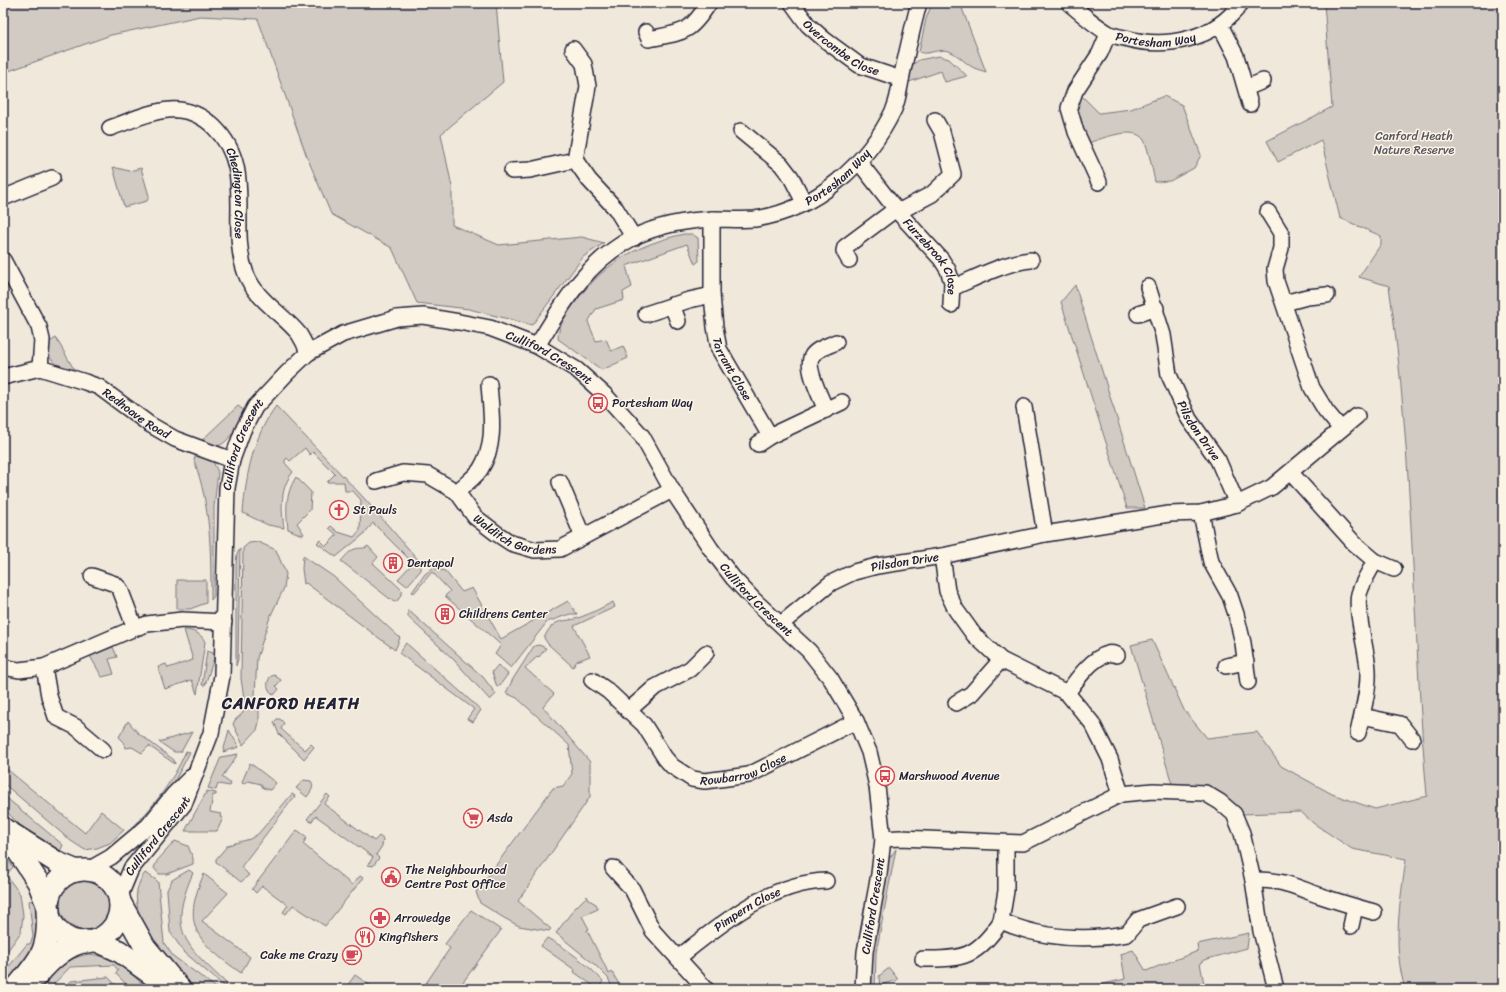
<svg xmlns="http://www.w3.org/2000/svg" width="1506" height="992" viewBox="0 0 1506 992" font-family="Sriracha,sans-serif">
<style>
.green{fill:#d1cbc3;stroke:#7a767f}
.lines{fill:none;stroke-linecap:round;stroke-linejoin:round}
.street-casing{stroke:#22223b;stroke-width:18}
.secondary-casing{stroke:#22223b;stroke-width:24}
.street{stroke:#fcf5e5;stroke-width:15}
.secondary{stroke:#fcf5e5;stroke-width:21}
.labels{text-anchor:middle;stroke-width:3;stroke-linejoin:round;paint-order:stroke}
.street-label{font-size:12px;fill:#22223b;stroke:#fcf5e5}
.park-label{font-size:12px;fill:#575564;stroke:#fcf5e5}
.poi-label{font-size:12px;fill:#22223b;stroke:#fcf5e5;text-anchor:start}
.district-label{font-size:16px;font-weight:bold;letter-spacing:1px;fill:#22223b;stroke:#fcf5e5}
</style>
<rect width="100%" height="100%" fill="#efe8db"/>
<filter id="ink" filterUnits="userSpaceOnUse"><feTurbulence type="fractalNoise" baseFrequency=".025" numOctaves="2"/><feDisplacementMap in="SourceGraphic" scale="8" xChannelSelector="R" yChannelSelector="G"/><feConvolveMatrix kernelMatrix="1 2 1 2 8 2 1 2 1" color-interpolation-filters="sRGB"/></filter>
<g filter="url(#ink)">
<g class="green">
<path d="M 3,3 L 496,3 L 503,82 L 441,134 L 452,187 L 452,225 L 499,245 L 582,237 L 604,243 L 583,257 L 532,325 L 469,309 L 417,303 L 392,248 L 331,214 L 307,157 L 258,19 L 200,16 L 111,35 L 3,73 Z"/>
<path d="M 932,3 L 960,3 L 986,72 C 981,70 974,69 969,65 C 962,60 957,54 949,51 C 937,48 927,56 919,52 L 926,19 Z"/>
<path d="M 1324,3 L 1503,3 L 1503,989 L 1405,989 C 1392,944 1400,904 1406,859 L 1352,849 L 1313,823 L 1301,812 L 1241,814 L 1209,786 L 1172,784 L 1131,645 L 1152,640 L 1184,710 L 1207,738 L 1257,732 L 1281,766 L 1332,794 L 1375,809 L 1427,796 C 1412,627 1414,455 1389,286 L 1359,277 L 1381,244 L 1381,236 L 1340,218 L 1321,140 L 1278,162 L 1267,141 L 1332,107 Z"/>
<path d="M 939,56 L 949,59 L 967,76 L 945,82 L 941,71 L 909,82 L 912,65 L 919,60 Z"/>
<path d="M 1081,95 L 1099,113 L 1131,109 L 1164,96 L 1182,105 L 1201,155 L 1194,168 L 1170,181 L 1155,182 C 1153,172 1148,147 1144,140 C 1134,124 1099,140 1085,144 L 1075,105 Z"/>
<path d="M 113,167 L 129,171 L 141,168 L 149,196 L 147,201 L 124,207 Z"/>
<path d="M 684,234 L 692,234 L 698,238 L 699,261 L 695,264 L 687,244 L 626,266 L 632,287 L 623,292 L 624,300 L 596,309 L 588,322 L 596,341 L 606,339 L 611,351 L 623,346 L 628,358 L 602,370 L 558,339 C 558,326 565,317 572,307 C 601,265 635,245 684,234 Z"/>
<path d="M 1075,285 L 1145,508 L 1127,508 L 1061,302 Z"/>
<path d="M 56,338 L 75,371 L 60,367 L 50,358 L 48,343 Z"/>
<path d="M 238,406 L 245,411 C 234,427 227,458 201,441 Z"/>
<path d="M 276,406 L 363,497 L 421,563 L 421,570 L 407,586 L 398,579 L 413,563 L 373,523 L 363,535 L 336,557 L 317,543 L 320,540 L 326,546 L 337,535 L 329,528 L 331,526 L 338,532 L 354,537 L 360,530 L 361,500 L 353,491 L 345,491 L 344,482 L 327,482 L 335,474 L 313,452 L 310,455 L 305,448 L 290,461 L 287,458 L 285,460 L 285,463 L 293,472 C 280,487 281,509 284,528 L 268,525 L 243,513 C 246,474 253,437 276,406 Z"/>
<path d="M 196,454 L 208,457 L 213,462 L 218,472 L 214,507 L 214,596 L 211,600 C 211,550 211,508 194,460 Z"/>
<path d="M 296,477 L 311,492 L 310,510 L 297,523 L 304,534 L 302,535 L 288,529 C 286,509 285,495 296,477 Z"/>
<path d="M 258,542 L 276,550 L 286,574 L 284,588 L 270,617 L 257,658 L 255,695 L 259,709 L 259,722 L 257,730 L 243,745 L 233,724 L 235,720 L 243,713 L 244,698 L 241,679 L 243,548 L 249,543 Z"/>
<path d="M 368,546 L 378,557 L 373,563 L 403,591 L 398,600 L 394,602 L 341,561 C 345,557 349,551 355,549 C 360,547 363,550 368,546 Z"/>
<path d="M 240,549 L 238,659 L 236,666 L 236,564 L 237,554 Z"/>
<path d="M 303,556 L 334,577 L 400,638 L 395,650 L 306,583 L 304,584 L 302,569 Z"/>
<path d="M 433,568 L 445,571 L 462,592 L 472,588 L 501,639 L 568,601 L 577,614 L 570,614 L 547,622 L 511,668 L 495,654 L 501,645 L 445,596 L 450,591 L 432,572 L 414,593 L 412,592 L 425,574 Z"/>
<path d="M 177,580 L 206,580 L 206,603 L 190,609 L 177,609 Z"/>
<path d="M 613,602 L 615,607 L 574,626 L 590,656 L 577,661 L 573,667 L 548,644 L 544,638 C 555,615 564,624 581,617 C 592,613 603,607 613,602 Z"/>
<path d="M 408,610 L 483,677 L 496,694 L 490,700 L 454,660 L 408,617 Z"/>
<path d="M 184,630 C 193,630 202,634 205,642 L 197,694 L 192,680 L 165,689 L 158,667 L 166,664 L 168,668 L 193,660 Z"/>
<path d="M 406,643 L 481,710 L 473,722 L 467,719 L 474,709 L 399,653 Z"/>
<path d="M 539,645 L 546,648 L 539,657 L 538,656 L 525,668 L 554,694 L 543,707 L 590,762 L 590,797 L 518,901 L 551,929 L 549,931 L 519,926 L 504,918 L 480,903 L 476,892 L 553,788 L 563,786 L 572,774 L 569,745 L 517,698 L 506,693 L 513,679 L 534,646 Z"/>
<path d="M 113,647 L 117,657 L 109,659 L 114,674 L 102,677 L 90,656 Z"/>
<path d="M 207,651 L 213,653 L 214,658 L 205,685 L 202,685 Z"/>
<path d="M 498,665 L 508,674 L 500,685 L 497,687 L 492,672 Z"/>
<path d="M 274,675 L 281,680 L 276,686 L 279,689 L 274,695 C 267,690 266,684 270,677 Z"/>
<path d="M 277,719 L 280,719 L 284,723 L 281,729 L 305,750 L 311,744 L 314,747 L 304,759 L 279,734 L 274,722 Z"/>
<path d="M 128,721 L 138,733 L 174,760 L 175,764 L 149,746 L 142,753 L 132,747 L 126,748 L 124,742 L 119,737 Z"/>
<path d="M 229,730 L 239,747 L 223,752 Z"/>
<path d="M 192,732 L 181,752 L 174,752 L 159,742 Z"/>
<path d="M 186,751 L 190,752 L 172,786 L 148,819 L 124,836 C 150,811 172,784 186,751 Z"/>
<path d="M 238,754 L 222,777 L 231,784 L 230,786 L 218,784 L 216,790 L 208,788 L 221,757 Z"/>
<path d="M 250,763 L 276,783 L 270,790 L 263,788 L 261,784 L 248,781 L 243,784 L 242,782 Z"/>
<path d="M 3,766 L 85,833 L 101,811 L 124,830 L 110,843 L 97,848 L 85,850 L 71,841 L 3,783 Z"/>
<path d="M 304,780 L 311,781 C 315,787 311,791 307,797 L 296,788 Z"/>
<path d="M 207,791 L 216,793 L 216,795 L 213,795 L 210,812 L 221,814 L 220,817 L 223,818 L 217,831 L 185,831 Z"/>
<path d="M 292,794 L 295,796 L 241,867 L 249,875 L 241,882 L 216,862 L 216,859 L 228,845 L 250,839 L 258,834 Z"/>
<path d="M 327,794 L 330,797 L 324,804 L 374,841 L 379,836 L 383,839 L 382,846 L 376,855 L 379,858 L 373,866 L 368,865 L 373,857 L 316,816 L 311,822 L 307,819 Z"/>
<path d="M 3,795 L 63,845 L 58,856 L 31,836 L 3,808 Z"/>
<path d="M 297,830 L 307,837 L 303,844 L 352,885 L 360,876 L 363,878 L 325,926 L 293,905 L 286,914 L 283,912 L 288,905 L 262,886 L 256,893 L 252,889 Z"/>
<path d="M 175,841 L 188,846 L 193,858 L 193,864 L 167,874 L 159,874 L 154,868 L 157,861 Z"/>
<path d="M 896,849 L 876,953 L 875,989 L 871,989 L 872,953 L 889,859 Z"/>
<path d="M 3,853 L 13,867 L 6,875 L 20,894 L 23,915 L 21,932 L 3,957 Z"/>
<path d="M 189,870 L 193,873 C 167,932 185,944 227,984 L 225,987 L 184,952 L 170,932 L 167,890 L 172,880 Z"/>
<path d="M 145,873 L 155,879 L 158,882 L 164,943 L 173,956 L 218,989 L 196,989 C 173,965 131,927 137,890 C 139,884 141,877 145,873 Z"/>
<path d="M 204,874 L 228,893 L 202,921 L 250,957 L 241,973 C 198,942 180,927 204,874 Z"/>
<circle cx="85" cy="905" r="25"/>
<path d="M 587,896 L 589,900 L 596,904 L 598,909 L 582,916 L 589,929 L 587,930 L 609,974 L 612,972 L 620,986 L 621,985 L 623,989 L 613,989 L 608,978 L 594,964 L 556,933 L 574,909 Z"/>
<path d="M 34,900 C 41,943 34,956 3,987 L 3,974 L 27,944 L 30,944 L 33,937 L 29,901 Z"/>
<path d="M 471,910 L 501,930 L 458,989 L 422,989 L 450,948 L 445,944 Z"/>
<path d="M 1249,933 L 1247,948 L 1204,960 L 1200,963 L 1205,989 L 1082,989 L 1125,979 L 1121,954 L 1133,950 L 1146,971 L 1198,951 L 1197,944 Z"/>
<path d="M 547,938 C 568,949 587,964 603,981 L 598,989 L 594,989 L 595,987 L 574,972 L 575,970 L 541,946 Z"/>
<path d="M 89,954 C 115,956 130,973 148,989 L 131,989 L 116,974 L 118,970 L 114,965 L 70,967 L 49,989 L 38,989 C 54,969 64,959 89,954 Z"/>
<path d="M 889,968 L 897,978 L 897,980 L 884,984 L 885,989 L 880,989 L 879,976 Z"/>
<path d="M 355,975 L 374,988 L 375,989 L 345,989 Z"/>
<path d="M 108,977 L 120,989 L 63,989 L 71,981 Z"/>
</g>
<g class="lines">
<g class="street-casing">
<g id="street">
<path id="s1" d="M 792,3 L 808,25 L 825,40 L 859,65 L 901,79"/>
<path id="s2" d="M 1069,3 C 1081,13 1094,25 1108,33 C 1113,36 1120,37 1125,38 C 1166,50 1216,39 1241,3"/>
<path d="M 1220,25 L 1236,56 L 1250,104"/>
<path d="M 646,32 L 649,39 C 684,32 689,34 709,3"/>
<path d="M 573,49 L 584,64 L 588,86 L 575,160 L 589,180 L 616,209 L 634,238"/>
<path d="M 1246,88 L 1263,81"/>
<path id="s3" d="M 110,128 C 147,115 181,95 214,127 C 257,169 227,224 246,274 C 256,300 282,313 299,334 C 303,340 306,347 308,353"/>
<path d="M 741,131 L 781,164 L 791,177 L 804,202"/>
<path id="s4" d="M 859,162 L 898,212 L 941,259 L 948,270 L 952,282 L 951,305"/>
<path d="M 512,171 L 530,170 L 575,160"/>
<path d="M 1099,182 L 1076,132 L 1069,108 L 1075,91 L 1100,53 L 1108,34"/>
<path d="M 3,198 L 52,178"/>
<path d="M 898,212 L 932,194 L 953,174 L 942,132 L 935,120"/>
<path d="M 1268,212 L 1281,233 L 1281,248 L 1275,269 L 1276,281 L 1312,388 L 1326,411 L 1341,429"/>
<path id="s5" d="M 712,219 L 712,295 L 715,327 L 719,349 L 770,436 L 842,402"/>
<path d="M 3,260 L 39,327 L 42,340 L 40,368"/>
<path d="M 849,260 L 844,251 L 845,247 L 896,209"/>
<path id="s6" d="M 1148,287 L 1163,335 L 1169,375 L 1189,419 L 1218,460 L 1237,504"/>
<path d="M 952,288 C 975,278 1006,262 1031,260"/>
<path d="M 1284,303 L 1307,297 L 1327,295"/>
<path d="M 672,305 L 678,321"/>
<path d="M 646,314 L 689,300 L 712,295"/>
<path d="M 1138,314 L 1156,308"/>
<path id="s7" d="M 537,346 C 563,303 586,262 634,237 C 659,225 687,220 716,219 C 728,219 742,220 755,219 C 816,210 868,164 894,109 C 899,97 900,83 903,70 C 908,48 913,25 919,3"/>
<path id="s8" d="M 3,377 L 40,368 L 85,382 L 99,387 L 149,424 L 175,439 L 232,460"/>
<path d="M 1024,407 L 1045,534"/>
<path d="M 826,410 C 821,398 805,367 812,356 C 816,349 828,346 836,342"/>
<path d="M 758,444 L 770,436"/>
<path d="M 1291,473 L 1354,543 L 1375,561 L 1394,569"/>
<path id="s9" d="M 376,481 L 403,473 L 428,475 L 457,492 L 475,517 L 496,533 L 511,543 L 535,550 L 560,549 L 672,490"/>
<path d="M 560,482 L 583,537"/>
<path d="M 457,492 C 464,485 474,478 480,470 C 497,444 491,413 489,384"/>
<path d="M 1201,513 L 1211,562 L 1230,596 L 1236,614 L 1243,643 L 1248,682"/>
<path d="M 942,556 L 947,591 L 956,610 L 974,635 L 1001,660 L 1067,693 L 1092,723 L 1110,759 L 1121,794"/>
<path d="M 92,576 L 115,584 L 120,589 L 135,628"/>
<path id="s10" d="M 781,624 L 831,583 L 854,572 L 877,566 L 942,556 L 1045,534 L 1169,514 L 1201,513 L 1237,504 L 1272,487 L 1357,416"/>
<path d="M 1226,666 L 1246,662"/>
<path d="M 3,667 L 19,670 L 44,667 L 130,630 L 147,624 L 182,620 L 224,622"/>
<path d="M 44,667 L 49,696 L 56,717 L 76,727 L 103,750"/>
<path id="s11" d="M 592,680 L 608,691 L 644,725 L 665,758 L 672,766 L 692,779 L 705,781 L 749,775 L 856,721"/>
<path d="M 1067,693 C 1076,681 1091,658 1108,654 C 1110,653 1115,654 1117,655"/>
<path d="M 956,703 L 971,694 L 1001,660"/>
<path d="M 628,711 L 654,688 L 690,669 L 706,653"/>
<path d="M 1362,716 L 1400,724 L 1412,739"/>
<path d="M 1358,733 C 1362,713 1369,692 1368,670 C 1367,649 1355,612 1359,594 C 1362,583 1369,572 1375,561"/>
<path d="M 883,839 L 900,838 L 1023,843 L 1121,794 L 1153,791 L 1205,793 L 1220,802 L 1234,814 L 1242,833 L 1253,880 L 1261,931 L 1276,989"/>
<path d="M 1006,843 L 1006,891 L 1001,921 C 1041,939 1084,941 1127,934 L 1138,920 L 1177,906"/>
<path d="M 613,868 L 632,889 L 653,931 L 706,989"/>
<path d="M 88,870 L 111,857 L 148,826 L 174,794 L 191,777"/>
<path d="M 1253,880 C 1282,879 1295,887 1321,896 C 1339,902 1356,907 1374,912"/>
<path id="s12" d="M 119,898 L 131,869 L 184,804 L 211,733 L 222,676 L 227,488 L 232,460 L 243,430 L 255,407 L 287,373 L 308,353 L 343,334 L 397,318 L 423,316 L 459,322 L 490,328 L 537,346 L 577,370 L 605,395 L 642,436 L 672,490 L 711,549 L 733,578 L 753,599 L 809,651 L 831,679 L 856,721 L 869,752 L 877,786 L 883,839 L 879,874 L 865,952 L 863,989"/>
<path d="M 1351,926 L 1355,907"/>
<path id="s13" d="M 678,958 C 721,924 769,883 826,881"/>
<path d="M 923,959 C 964,960 978,956 1001,921"/>
</g>
</g>
<g class="secondary-casing">
<g id="secondary">
<path d="M 3,828 L 38,882 L 49,910"/>
<path d="M 9,832 L 58,863 L 77,871"/>
<circle cx="84" cy="906" r="36"/>
<path d="M 120,902 L 145,947 L 180,989"/>
<path d="M 95,940 L 119,951 L 165,984"/>
<path d="M 37,976 C 50,960 66,945 87,941"/>
<path d="M 15,989 C 40,959 50,951 47,910"/>
</g>
</g>
<use href="#street" class="street"/>
<use href="#secondary" class="secondary"/>
</g>
</g>
<defs>
<g id="bus-ring" transform="scale(1)"><circle r="9.5" fill="#fcf5e5" stroke="#d1495b" stroke-width="1.5"/><path d="M-5-6H5V4H4V6H2V4H-2V6H-4V4H-5ZM-3.5-4V0h7V-4ZM-3.5 1.2v1.5H-2V1.2ZM2 1.2v1.5H3.5V1.2Z" fill="#d1495b"/></g>
<g id="church-ring" transform="scale(1)"><circle r="9.5" fill="#fcf5e5" stroke="#d1495b" stroke-width="1.5"/><path d="M-1.2-6h2.4v3.5h3.3v2.4h-3.3V6h-2.4V-.1h-3.3v-2.4h3.3Z" fill="#d1495b"/></g>
<g id="building-ring" transform="scale(1)"><circle r="9.5" fill="#fcf5e5" stroke="#d1495b" stroke-width="1.5"/><path d="M-4-6H4V6H1V3H-1V6H-4ZM-2.5-4.3h1.7v1.8h-1.7ZM.8-4.3h1.7v1.8H.8ZM-2.5-1h1.7V.8h-1.7ZM.8-1h1.7V.8H.8Z" fill="#d1495b"/></g>
<g id="supermarket-ring" transform="scale(1)"><circle r="9.5" fill="#fcf5e5" stroke="#d1495b" stroke-width="1.5"/><path d="M-6-5.5h2.5l.6 2H6L4.5 2H-2.5L-4.4-4H-6ZM-1.5 3.2a1.3 1.3 0 1 0 .1 0ZM3 3.2a1.3 1.3 0 1 0 .1 0Z" fill="#d1495b"/></g>
<g id="civic-ring" transform="scale(1)"><circle r="9.5" fill="#fcf5e5" stroke="#d1495b" stroke-width="1.5"/><path d="M-.6-6.5H3V-4.5H.6V-3L4-1V1h2V6H-6V1h2V-1L-.6-3ZM-1.2 2.5V6h2.4V2.5Z" fill="#d1495b"/></g>
<g id="pharmacy-ring" transform="scale(1)"><circle r="9.5" fill="#fcf5e5" stroke="#d1495b" stroke-width="1.5"/><path d="M-2-6h4v4h4v4h-4v4h-4v-4h-4v-4h4Z" fill="#d1495b"/></g>
<g id="restaurant-ring" transform="scale(1)"><circle r="9.5" fill="#fcf5e5" stroke="#d1495b" stroke-width="1.5"/><path d="M-5-6h1v4h1v-4h1v4h1v-4h1v5L-1.5 .5V6h-2V.5L-5-1ZM5-6V6H3V1.5H1.5Q1.5-4 5-6Z" fill="#d1495b"/></g>
<g id="cafe-ring" transform="scale(1)"><circle r="9.5" fill="#fcf5e5" stroke="#d1495b" stroke-width="1.5"/><path d="M-5.5-4.5H6V0H3Q3 3.5 0 3.5H-2.5Q-5.5 3.5-5.5 0ZM3-3.2v2h1.7v-2ZM-6 4.5H4V6H-6Z" fill="#d1495b"/></g>
</defs>
<g fill-rule="evenodd">
<use href="#bus-ring" x="598" y="403"/>
<use href="#church-ring" x="339" y="510"/>
<use href="#building-ring" x="393" y="563"/>
<use href="#building-ring" x="445" y="614"/>
<use href="#bus-ring" x="885" y="776"/>
<use href="#supermarket-ring" x="473" y="818"/>
<use href="#civic-ring" x="391" y="877"/>
<use href="#pharmacy-ring" x="380" y="918"/>
<use href="#restaurant-ring" x="365" y="937"/>
<use href="#cafe-ring" x="352" y="955"/>
</g>
<g class="labels">
<g class="street-label">
<text dy="4" stroke="none"><textPath href="#s2" startOffset="98">Portesham Way</textPath></text>
<text dy="4" stroke="none"><textPath href="#s1" startOffset="68">Overcombe Close</textPath></text>
<text dy="4" stroke="none"><textPath href="#s7" startOffset="366">Portesham Way</textPath></text>
<text dy="4" stroke="none"><textPath href="#s3" startOffset="184">Chedington Close</textPath></text>
<text dy="4" stroke="none"><textPath href="#s4" startOffset="120">Furzebrook Close</textPath></text>
<text dy="4" stroke="none"><textPath href="#s12" startOffset="856">Culliford Crescent</textPath></text>
<text dy="4" stroke="none"><textPath href="#s5" startOffset="154">Tarrant Close</textPath></text>
<text dy="4" stroke="none"><textPath href="#s8" startOffset="146">Redhoave Road</textPath></text>
<text dy="4" stroke="none"><textPath href="#s6" startOffset="154">Pilsdon Drive</textPath></text>
<text dy="4" stroke="none"><textPath href="#s12" startOffset="484">Culliford Crescent</textPath></text>
<text dy="4" stroke="none"><textPath href="#s9" startOffset="163">Walditch Gardens</textPath></text>
<text dy="4" stroke="none"><textPath href="#s10" startOffset="142">Pilsdon Drive</textPath></text>
<text dy="4" stroke="none"><textPath href="#s12" startOffset="1180">Culliford Crescent</textPath></text>
<text dy="4" stroke="none"><textPath href="#s11" startOffset="196">Rowbarrow Close</textPath></text>
<text dy="4" stroke="none"><textPath href="#s12" startOffset="74">Culliford Crescent</textPath></text>
<text transform="translate(873 906) rotate(-81)" y="4">Culliford Crescent</text>
<text dy="4" stroke="none"><textPath href="#s13" startOffset="85">Pimpern Close</textPath></text>
</g>
<g class="park-label">
<text x="1414" y="140">Canford Heath<tspan x="1414" dy="14">Nature Reserve</tspan></text>
</g>
<g class="poi-label">
<text x="612" y="407">Portesham Way</text>
<text x="353" y="514">St Pauls</text>
<text x="407" y="567">Dentapol</text>
<text x="459" y="618">Childrens Center</text>
<text x="899" y="780">Marshwood Avenue</text>
<text x="487" y="822">Asda</text>
<text x="405" y="874">The Neighbourhood<tspan x="405" dy="14">Centre Post Office</tspan></text>
<text x="394" y="922">Arrowedge</text>
<text x="379" y="941">Kingfishers</text>
<text x="338" y="959" text-anchor="end">Cake me Crazy</text>
</g>
<g class="district-label">
<text x="291" y="709">CANFORD HEATH</text>
</g>
</g>
<rect width="1506" height="992" fill="none" stroke="#fcf5e5" stroke-width="16"/>
<rect x="8" y="8" width="1490" height="976" fill="none" stroke="#22223b" stroke-width="1.5" filter="url(#ink)"/>
</svg>
